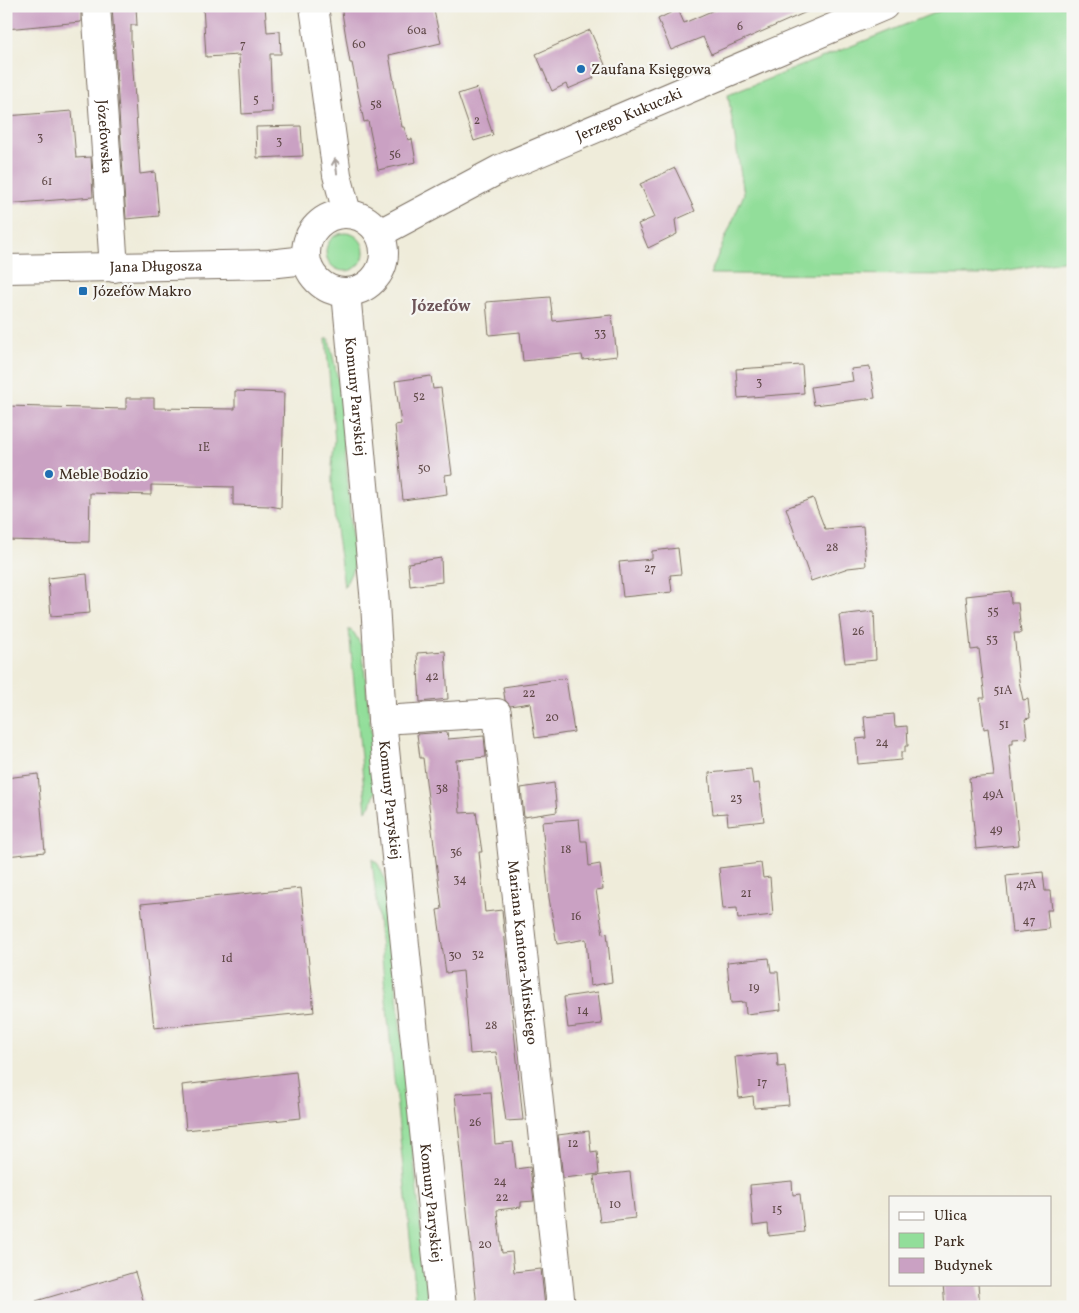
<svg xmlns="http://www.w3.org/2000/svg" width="1079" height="1313" viewBox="0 0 1079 1313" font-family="Vollkorn,serif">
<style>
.green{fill:#92de9a;stroke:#66845c}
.building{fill:#caa1c3}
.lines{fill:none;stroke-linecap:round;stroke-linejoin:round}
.street-casing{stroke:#7a6e60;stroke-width:30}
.street{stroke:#fff;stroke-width:28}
.oneway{stroke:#a79f9a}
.poi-dot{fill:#1f6fb2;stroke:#f6f6f2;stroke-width:2}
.labels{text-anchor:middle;stroke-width:4.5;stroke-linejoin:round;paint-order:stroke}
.number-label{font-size:12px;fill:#5f4847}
.poi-label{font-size:15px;fill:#3b2a1e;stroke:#f6f6f2;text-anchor:start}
.street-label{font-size:15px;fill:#3b2a1e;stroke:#f6f6f2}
.neighbourhood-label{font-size:16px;font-weight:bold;fill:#6d5458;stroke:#f6f6f2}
</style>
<rect width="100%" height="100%" fill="#f6f6f2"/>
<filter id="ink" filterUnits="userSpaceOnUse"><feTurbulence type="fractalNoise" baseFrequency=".02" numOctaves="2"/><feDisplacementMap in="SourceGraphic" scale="10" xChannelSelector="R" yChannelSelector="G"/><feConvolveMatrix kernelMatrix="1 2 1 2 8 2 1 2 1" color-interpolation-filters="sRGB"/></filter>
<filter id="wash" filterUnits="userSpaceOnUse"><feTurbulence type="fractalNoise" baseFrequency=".0096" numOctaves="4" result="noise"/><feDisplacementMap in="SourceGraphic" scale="20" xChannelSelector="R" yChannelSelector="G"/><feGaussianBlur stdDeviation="1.12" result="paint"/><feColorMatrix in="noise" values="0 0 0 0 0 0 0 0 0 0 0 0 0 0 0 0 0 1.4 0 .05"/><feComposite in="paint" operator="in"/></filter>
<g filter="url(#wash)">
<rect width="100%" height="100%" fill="#efecda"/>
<g class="green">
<path d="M 952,6 L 1073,6 L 1073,259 L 980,275 L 710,274 L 744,194 L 728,95 Z"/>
<circle cx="345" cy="252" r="19"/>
<path d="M 326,339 L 329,339 L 341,393 L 354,567 L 344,588 C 339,542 326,486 335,441 Z"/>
<path d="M 349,629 L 354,633 L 362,647 L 377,786 L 371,805 L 366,811 Z"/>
<path d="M 372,859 L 378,864 L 385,879 L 429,1307 L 417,1307 Z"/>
</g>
<g id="blocks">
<g class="building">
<path d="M 32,6 L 81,6 L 81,22 L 6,29 L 6,9 Z"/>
<path d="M 112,6 L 136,6 L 137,25 L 131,25 L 131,40 L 140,174 L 155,172 L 159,216 L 126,219 Z"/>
<path d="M 203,6 L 265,6 L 267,32 L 280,31 L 281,54 L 270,54 L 272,112 L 242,114 L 239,55 L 206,57 Z"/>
<path d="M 341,6 L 433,6 L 441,43 L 389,55 L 402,127 L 404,127 L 408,140 L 412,139 L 416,162 L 378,170 L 368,121 L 364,122 L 352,63 L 350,63 Z"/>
<path d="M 723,6 L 820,6 L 711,54 L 703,37 L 671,50 L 658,19 L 678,9 L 684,23 Z"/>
<path d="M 590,30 L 606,67 L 592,73 L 594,78 L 568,89 L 566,84 L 552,91 L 536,54 Z"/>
<path d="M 477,88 L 493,135 L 474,141 L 458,94 Z"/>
<path d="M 72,111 L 76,158 L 91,157 L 93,197 L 6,204 L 6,116 Z"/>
<path d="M 301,126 L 303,156 L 257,158 L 256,127 Z"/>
<path d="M 675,168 L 695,211 L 675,220 L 677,234 L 648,248 L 638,224 L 655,217 L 640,184 Z"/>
<path d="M 550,297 L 553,321 L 612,315 L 617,356 L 583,360 L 582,355 L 523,361 L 520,332 L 489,335 L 486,302 Z"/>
<path d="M 802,365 L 804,393 L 738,398 L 736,369 Z"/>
<path d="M 870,367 L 875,398 L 814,405 L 811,387 L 853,381 L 851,369 Z"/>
<path d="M 431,376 L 433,389 L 441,388 L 452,474 L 445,475 L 447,494 L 403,500 L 395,425 L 401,424 L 395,381 Z"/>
<path d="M 235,391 L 284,393 L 281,508 L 270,506 L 233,505 L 233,487 L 151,485 L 151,495 L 90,493 L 89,542 L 6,540 L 6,406 L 126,409 L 126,398 L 154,398 L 154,408 L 235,409 Z"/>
<path d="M 813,498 L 825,529 L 863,526 L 866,566 L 848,568 L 811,581 L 786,508 Z"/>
<path d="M 678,548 L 681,574 L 670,575 L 672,592 L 623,597 L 619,562 L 652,559 L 652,551 Z"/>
<path d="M 441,558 L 442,582 L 410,586 L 408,563 Z"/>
<path d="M 87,574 L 90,613 L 51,616 L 48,578 Z"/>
<path d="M 1010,591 L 1011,603 L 1018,603 L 1021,633 L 1014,633 L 1019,681 L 1023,700 L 1028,699 L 1030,718 L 1025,719 L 1027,738 L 1013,739 L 1013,744 L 1009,744 L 1019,845 L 976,849 L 969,778 L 994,776 L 988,728 L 984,729 L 980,698 L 985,698 L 979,649 L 971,650 L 966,596 Z"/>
<path d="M 874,611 L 876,660 L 845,663 L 839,615 Z"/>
<path d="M 445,651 L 448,699 L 420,702 L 417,653 Z"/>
<path d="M 566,678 L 574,732 L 535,738 L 530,703 L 510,706 L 505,700 L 503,687 Z"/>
<path d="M 894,714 L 895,727 L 907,726 L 908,746 L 905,746 L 905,752 L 901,752 L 901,760 L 858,764 L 856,739 L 866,738 L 864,717 Z"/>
<path d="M 447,732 L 448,739 L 484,736 L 486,757 L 456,760 L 460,813 L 476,812 L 482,852 L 479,852 L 485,912 L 502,910 L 523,1120 L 506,1121 L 496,1052 L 470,1054 L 463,971 L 446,973 L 437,910 L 442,909 L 423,758 L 420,758 L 417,734 Z"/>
<path d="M 751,769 L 753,784 L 759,783 L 764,821 L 728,825 L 727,813 L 713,814 L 709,773 Z"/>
<path d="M 38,774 L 45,852 L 6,856 L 6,778 Z"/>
<path d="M 554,783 L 557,812 L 524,817 L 521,788 Z"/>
<path d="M 579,819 L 581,841 L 587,841 L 589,866 L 600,864 L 603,889 L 596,890 L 603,934 L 607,933 L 612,982 L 590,986 L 586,939 L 557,944 L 549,898 L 542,822 Z"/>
<path d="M 761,863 L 763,878 L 770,877 L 773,915 L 738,919 L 737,908 L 723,909 L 719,868 Z"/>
<path d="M 1043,872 L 1045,891 L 1050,891 L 1052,910 L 1047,910 L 1049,929 L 1012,933 L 1006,876 Z"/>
<path d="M 301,888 L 314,1012 L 154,1028 L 141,904 Z"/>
<path d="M 769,958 L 771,972 L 778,972 L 781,1010 L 746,1014 L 745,1002 L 731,1003 L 727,962 Z"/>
<path d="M 598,992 L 602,1024 L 568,1028 L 564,997 Z"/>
<path d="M 777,1053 L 778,1067 L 785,1066 L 789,1105 L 754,1108 L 753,1096 L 739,1098 L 735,1057 Z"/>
<path d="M 296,1072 L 301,1118 L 186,1130 L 182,1085 Z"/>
<path d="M 491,1092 L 495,1144 L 513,1142 L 516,1169 L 530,1167 L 534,1201 L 521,1202 L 521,1207 L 497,1210 L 502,1253 L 512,1252 L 514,1272 L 541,1269 L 545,1307 L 477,1307 L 455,1094 Z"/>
<path d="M 589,1131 L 591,1152 L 597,1151 L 599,1174 L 563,1178 L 558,1135 Z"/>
<path d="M 630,1172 L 635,1218 L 600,1222 L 594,1176 Z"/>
<path d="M 792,1181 L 793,1195 L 800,1194 L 804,1232 L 769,1236 L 768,1224 L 753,1226 L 750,1185 Z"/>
<path d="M 135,1272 L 145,1307 L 37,1307 L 36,1301 Z"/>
<path d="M 943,1284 L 978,1284 L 980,1307 L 945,1307 Z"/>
</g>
</g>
</g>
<g filter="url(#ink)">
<use href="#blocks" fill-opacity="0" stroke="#7a6e60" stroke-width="1"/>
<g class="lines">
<g class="street-casing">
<g id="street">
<path id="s1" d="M 96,6 L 114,268"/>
<path d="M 314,6 L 337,175 L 347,213"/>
<circle cx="345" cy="253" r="39"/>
<path id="s2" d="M 380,233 L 500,169 L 884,6"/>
<path id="s3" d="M 6,269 L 269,264 L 306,260"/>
<path id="s4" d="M 346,292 L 375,603 L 382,720 L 442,1307"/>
<path id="s5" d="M 382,720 L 497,713 L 561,1307"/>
</g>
</g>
<use href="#street" class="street"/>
</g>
<defs><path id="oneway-shaft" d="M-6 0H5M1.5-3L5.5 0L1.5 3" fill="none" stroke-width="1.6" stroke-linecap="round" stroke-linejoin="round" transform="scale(1.25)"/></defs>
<use class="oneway" href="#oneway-shaft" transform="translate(336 166) rotate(-98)"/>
</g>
<g class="poi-dot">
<circle cx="581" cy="69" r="5"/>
<rect x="78" y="286" width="10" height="10" rx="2.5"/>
<circle cx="49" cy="474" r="5"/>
</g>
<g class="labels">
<g class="number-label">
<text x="740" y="30">6</text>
<text x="417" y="34">60a</text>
<text x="243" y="48">7</text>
<text x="359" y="48">60</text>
<text x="256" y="103">5</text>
<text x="376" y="108">58</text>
<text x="477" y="124">2</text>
<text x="40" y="141">3</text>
<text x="279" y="145">3</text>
<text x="395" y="158">56</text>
<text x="47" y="185">61</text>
<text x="600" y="337">33</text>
<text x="759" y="386">3</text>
<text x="419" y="400">52</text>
<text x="204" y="451">1E</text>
<text x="424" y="472">50</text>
<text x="832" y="551">28</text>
<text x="650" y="572">27</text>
<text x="993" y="615">55</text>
<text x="858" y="635">26</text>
<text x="992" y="643">53</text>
<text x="432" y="680">42</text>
<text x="1003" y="694">51A</text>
<text x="529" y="697">22</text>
<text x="552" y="721">20</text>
<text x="1004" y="728">51</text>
<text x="882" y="746">24</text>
<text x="442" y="792">38</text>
<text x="993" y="798">49A</text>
<text x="736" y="802">23</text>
<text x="996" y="833">49</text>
<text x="566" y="853">18</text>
<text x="456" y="856">36</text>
<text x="460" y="883">34</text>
<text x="1026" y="888">47A</text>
<text x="746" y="897">21</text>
<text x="576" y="920">16</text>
<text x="1029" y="924">47</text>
<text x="478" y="958">32</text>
<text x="455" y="959">30</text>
<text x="227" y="962">1d</text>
<text x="754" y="991">19</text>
<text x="583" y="1014">14</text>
<text x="491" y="1029">28</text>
<text x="762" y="1086">17</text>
<text x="475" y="1126">26</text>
<text x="573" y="1147">12</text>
<text x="500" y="1185">24</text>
<text x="502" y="1201">22</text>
<text x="615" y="1208">10</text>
<text x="777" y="1213">15</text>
<text x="485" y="1248">20</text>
</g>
<g class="poi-label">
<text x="591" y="74">Zaufana Księgowa</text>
<text x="93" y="296">Józefów Makro</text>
<text x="59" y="479">Meble Bodzio</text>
</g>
<g class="street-label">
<text dy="5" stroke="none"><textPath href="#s2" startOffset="276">Jerzego Kukuczki</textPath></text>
<text dy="5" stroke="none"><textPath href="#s1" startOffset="131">Józefowska</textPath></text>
<text dy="5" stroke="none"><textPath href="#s3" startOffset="150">Jana Długosza</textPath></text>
<text dy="5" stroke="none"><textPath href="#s4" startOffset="105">Komuny Paryskiej</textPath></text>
<text dy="5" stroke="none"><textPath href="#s4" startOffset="510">Komuny Paryskiej</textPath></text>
<text dy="5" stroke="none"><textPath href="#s5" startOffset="356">Mariana Kantora-Mirskiego</textPath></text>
<text dy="5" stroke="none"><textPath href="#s4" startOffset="915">Komuny Paryskiej</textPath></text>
</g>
<g class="neighbourhood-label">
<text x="441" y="311">Józefów</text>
</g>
</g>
<rect width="1079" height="1313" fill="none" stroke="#f6f6f2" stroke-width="25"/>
<rect x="889" y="1196" width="162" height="90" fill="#f6f6f2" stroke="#aba49d"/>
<rect x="899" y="1212" width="25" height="8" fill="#ffffff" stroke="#aba49d"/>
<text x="934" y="1220" font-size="15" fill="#3b2a1e">Ulica</text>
<rect x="899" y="1233" width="25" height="15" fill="#92de9a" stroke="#aba49d"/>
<text x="934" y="1246" font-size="15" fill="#3b2a1e">Park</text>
<rect x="899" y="1258" width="25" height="15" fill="#caa1c3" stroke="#aba49d"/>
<text x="934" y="1270" font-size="15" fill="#3b2a1e">Budynek</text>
</svg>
